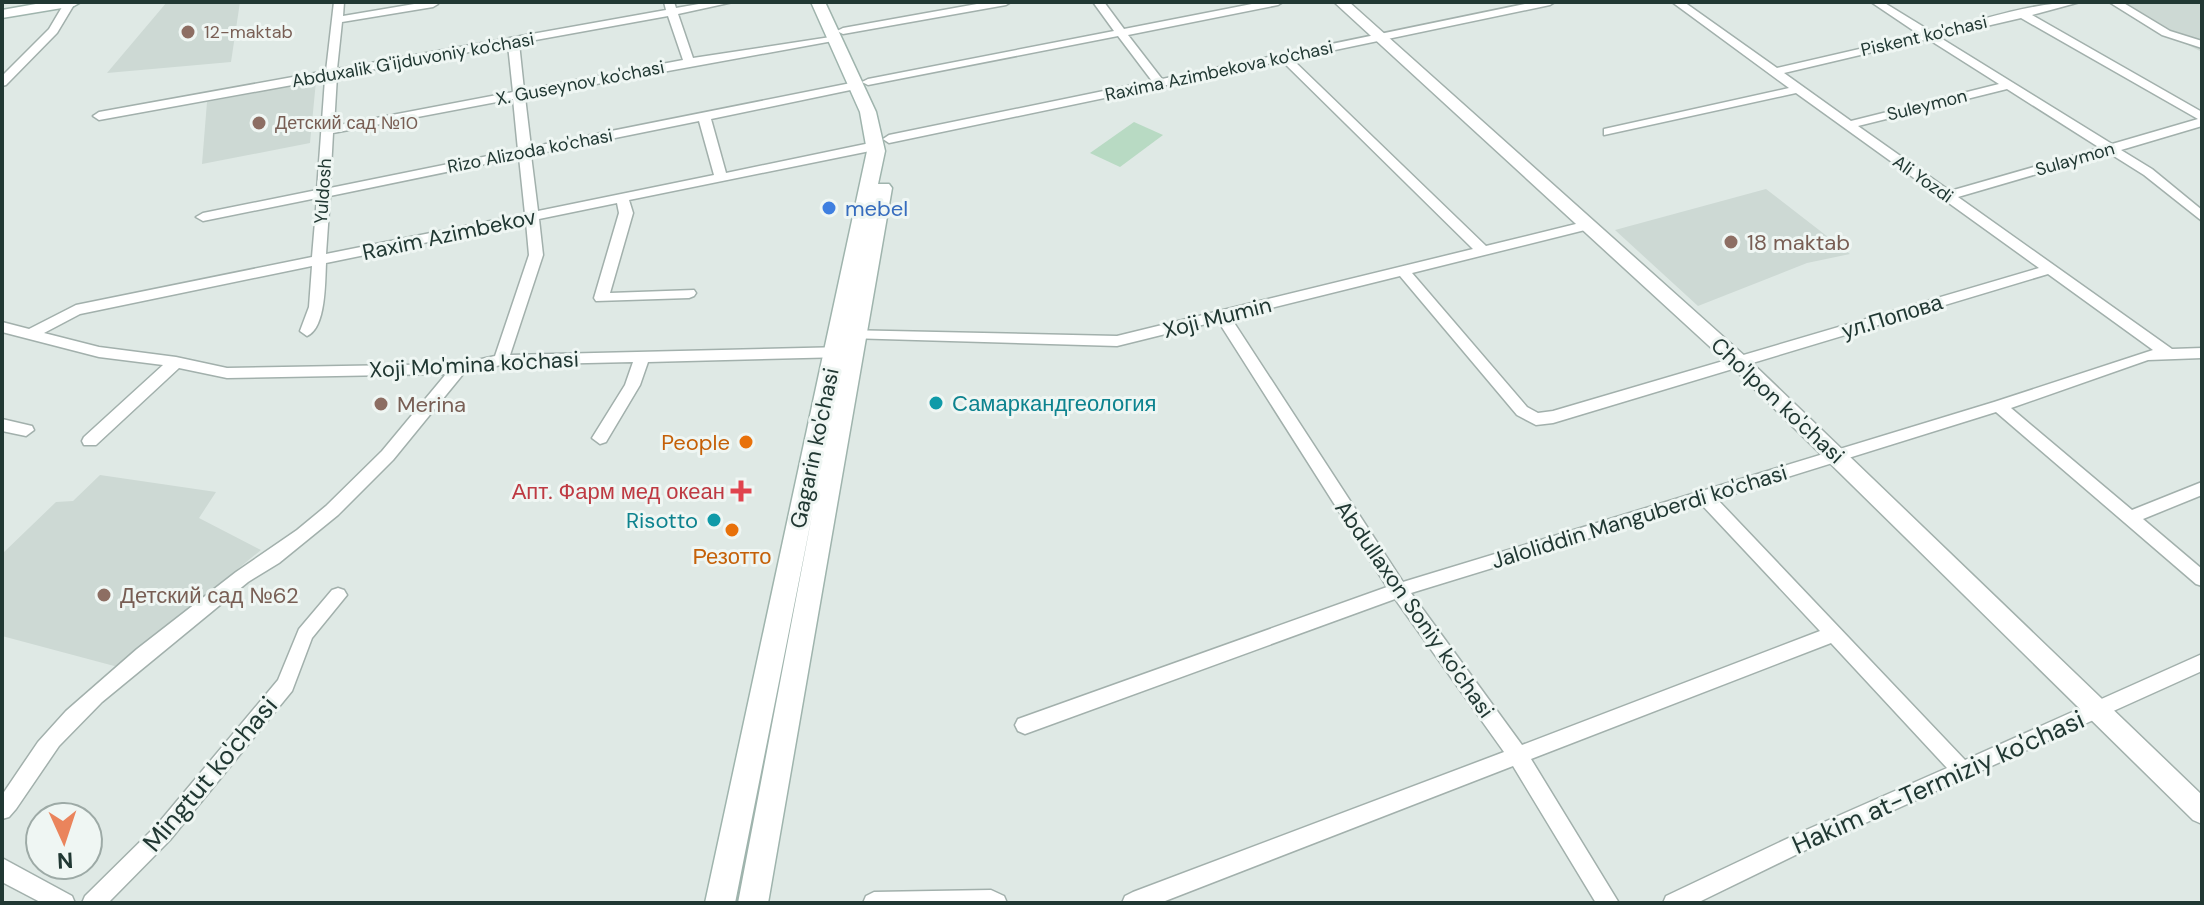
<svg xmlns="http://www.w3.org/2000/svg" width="2204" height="905" viewBox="0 0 2204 905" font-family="'DM Sans',sans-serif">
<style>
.built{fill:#cdd9d4}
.green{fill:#b8dac3}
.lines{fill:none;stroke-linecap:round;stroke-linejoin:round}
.minor-casing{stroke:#a2b0ac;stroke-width:3}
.tertiary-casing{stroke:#a2b0ac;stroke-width:3}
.secondary-casing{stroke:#9fb4ad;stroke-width:3}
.minor{fill:#fff;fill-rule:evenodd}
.tertiary{fill:#fff;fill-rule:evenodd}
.secondary{fill:#fff;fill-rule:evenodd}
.education-dot{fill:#8d6e63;stroke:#eff6f3;stroke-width:3}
.shop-dot{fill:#3f7fe0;stroke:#eff6f3;stroke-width:3}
.culture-dot{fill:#0f9aa8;stroke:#eff6f3;stroke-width:3}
.food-dot{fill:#e8710a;stroke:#eff6f3;stroke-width:3}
.health-dot{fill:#e0444e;stroke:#eff6f3;stroke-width:3}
.labels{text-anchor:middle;stroke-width:6;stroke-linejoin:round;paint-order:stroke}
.far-education-label{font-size:18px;fill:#785e54;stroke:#eff6f3;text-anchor:start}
.far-street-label{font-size:18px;fill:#213833;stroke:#eff6f3}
.shop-label{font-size:22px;fill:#366cbe;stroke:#eff6f3;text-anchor:start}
.street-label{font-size:22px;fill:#213833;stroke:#eff6f3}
.education-label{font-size:22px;fill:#785e54;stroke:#eff6f3;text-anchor:start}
.culture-label{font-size:22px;fill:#0d838f;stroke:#eff6f3;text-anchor:start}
.food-label{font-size:22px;fill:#c56008;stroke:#eff6f3;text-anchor:end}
.health-label{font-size:22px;fill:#be3a42;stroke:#eff6f3;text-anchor:end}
.near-street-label{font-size:26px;fill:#213833;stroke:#eff6f3}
</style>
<rect width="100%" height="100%" fill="#dfe9e5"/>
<g class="built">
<path d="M 167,2 L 240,2 L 231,62 L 107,73 Z"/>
<path d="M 2116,2 L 2202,2 L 2202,52 L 2154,28 Z"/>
<path d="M 316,81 L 310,143 L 202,164 L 207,102 Z"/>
<path d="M 1766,189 L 1850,254 L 1807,263 L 1698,306 L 1615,230 Z"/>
<path d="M 100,475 L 216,492 L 199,518 L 261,550 L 118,667 L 2,636 L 2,554 L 56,502 L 73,501 Z"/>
</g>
<path class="green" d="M 1134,122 L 1163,135 L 1120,167 L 1090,153 Z"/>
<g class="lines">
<g class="minor-casing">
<g id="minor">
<path d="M 65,2 L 75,3 L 57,33 L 6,85 L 2,86 L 2,76 L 49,29 Z"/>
<path d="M 334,2 L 344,2 L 343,16 L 426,2 L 438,4 L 433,7 L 342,22 L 337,69 L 666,10 L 664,2 L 674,2 L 676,8 L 710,2 L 733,2 L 678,14 L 693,58 L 837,36 L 839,38 L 833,41 L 525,97 L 531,147 L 856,82 L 862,86 L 860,88 L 711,119 L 726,173 L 875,142 L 881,146 L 875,150 L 629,200 L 633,213 L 610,293 L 694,290 L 696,293 L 694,296 L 689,298 L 596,301 L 594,298 L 619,213 L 617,203 L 539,219 L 543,255 L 510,355 L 845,347 L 852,352 L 845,357 L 648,362 L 640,385 L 606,442 L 600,444 L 592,438 L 625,385 L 633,362 L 501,365 L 464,373 L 393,460 L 338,515 L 279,563 L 248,582 L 102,702 L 59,746 L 16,809 L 9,817 L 2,819 L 2,795 L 38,742 L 66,711 L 137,649 L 236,572 L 297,530 L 326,506 L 382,451 L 446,374 L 227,378 L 179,368 L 96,445 L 84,445 L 82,441 L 84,437 L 163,365 L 99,357 L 2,332 L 2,322 L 29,329 L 76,305 L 312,257 L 317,198 L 203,221 L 196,217 L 203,213 L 317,190 L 325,79 L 99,120 L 93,116 L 99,112 L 326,71 ZM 668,16 L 683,60 L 524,90 L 519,43 ZM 508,45 L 513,92 L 334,126 L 337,76 ZM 513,99 L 518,150 L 330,188 L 333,133 ZM 699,121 L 714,175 L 538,211 L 531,155 ZM 519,157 L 525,214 L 326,254 L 330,196 ZM 526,222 L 529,255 L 495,356 L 459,364 L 227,368 L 176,357 L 99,347 L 44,333 L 80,314 L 312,266 L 309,307 L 300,331 L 307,336 C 326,328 325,282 326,263 Z"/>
<path d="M 988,2 L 1011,2 L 1006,5 L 843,34 L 837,31 L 843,28 Z"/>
<path d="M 1093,2 L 1104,2 L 1124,29 L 1262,2 L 1283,2 L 1278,5 L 1128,35 L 1162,79 L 1534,2 L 1555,2 L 1550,5 L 1292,59 L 1486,246 L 1588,221 L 1593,222 L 1593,228 L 1412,273 L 1527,407 L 1538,413 L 1553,411 L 2039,268 L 1796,93 L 1604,135 L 1604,129 L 1789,88 L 1672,2 L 1684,2 L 1777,68 L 1920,35 L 1871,2 L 1883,2 L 1932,32 C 1980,21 2032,2 2080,2 L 2032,15 L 2202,112 L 2202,126 L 2121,150 L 2152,169 L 2202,210 L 2202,221 L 2144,175 L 2109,153 L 1958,197 L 2172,349 L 2202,348 L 2202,358 L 2148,360 L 2011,408 L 2132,510 L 2202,482 L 2202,495 L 2143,519 L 2202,569 L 2202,586 L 2196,584 L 1996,412 L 1717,499 L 1965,760 L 2202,654 L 2202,671 L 1812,847 L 1697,903 L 1663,903 L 1666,896 L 1797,834 L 1947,768 L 1831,643 L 1531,759 L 1619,903 L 1596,903 L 1513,766 L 1160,903 L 1122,903 L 1125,896 L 1133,892 L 1504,752 L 1395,599 L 1025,734 L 1018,731 L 1015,725 L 1018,719 L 1387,587 L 1218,321 L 1117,346 L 848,338 L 843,336 L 841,333 L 843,330 L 1117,336 L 1473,249 L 1282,61 L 889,143 L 883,139 L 889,135 L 1152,81 L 1118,36 L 868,85 L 862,82 L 868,79 L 1114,31 ZM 2021,18 L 2198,119 L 2112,144 L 1939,37 ZM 1928,39 L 1999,84 L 1851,121 L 1784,73 ZM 2007,89 L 2100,148 L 1950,191 L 1858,126 ZM 2048,274 L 2153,350 L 1994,402 L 1403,582 L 1231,318 L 1400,276 L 1517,415 L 1536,425 L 1553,423 ZM 1701,504 L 1820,631 L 1522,745 L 1411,593 Z"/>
<path d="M 2109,2 L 2122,2 L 2170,31 L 2202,41 L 2202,48 L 2162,35 Z"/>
<path d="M 2,419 L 32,426 L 34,430 L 26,436 L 2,431 Z"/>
<path d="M 338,588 L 344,590 L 347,595 L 312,638 L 292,691 L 170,840 L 108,903 L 82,903 L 85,896 L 156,826 L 278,680 L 299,629 L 332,590 Z"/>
<path d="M 2,858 L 72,896 L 75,903 L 42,903 L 2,882 Z"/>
<path d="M 991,890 L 1004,896 L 1007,903 L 863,903 L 866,896 L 874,892 Z"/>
</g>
</g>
<g class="tertiary-casing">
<path id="tertiary" d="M 1334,2 L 1349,2 L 1746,357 L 2202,795 L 2202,824 L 2193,820 L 1732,367 Z"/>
</g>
<g class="secondary-casing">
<g id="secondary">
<path d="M 47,2 L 81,2 L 74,6 L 2,18 L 2,10 Z"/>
<path d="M 811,2 L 825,2 L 876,112 L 885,151 L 878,184 L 889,184 L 892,188 L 768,903 L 738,903 L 813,510 L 735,903 L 705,903 L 867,151 L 860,112 Z"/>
</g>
</g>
<use href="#minor" class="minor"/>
<use href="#tertiary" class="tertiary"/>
<use href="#secondary" class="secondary"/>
</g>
<g class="education-dot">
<circle cx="188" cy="32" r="8"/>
<circle cx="259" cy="123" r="8"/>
<circle cx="1731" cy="242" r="8"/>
<circle cx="381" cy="404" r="8"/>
<circle cx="104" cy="595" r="8"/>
</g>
<circle class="shop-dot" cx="829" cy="208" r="8"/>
<g class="culture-dot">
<circle cx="936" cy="403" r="8"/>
<circle cx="714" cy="520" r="8"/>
</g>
<g class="food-dot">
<circle cx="746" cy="442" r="8"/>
<circle cx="732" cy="530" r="8"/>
</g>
<path class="health-dot" d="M737 479h8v8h8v8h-8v8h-8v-8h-8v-8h8z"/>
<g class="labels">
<g class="far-education-label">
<text x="204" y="38">12-maktab</text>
<text x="275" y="129">Детский сад №10</text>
</g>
<g class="far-street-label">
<text transform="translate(1924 36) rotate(-13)" y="6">Piskent ko'chasi</text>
<text transform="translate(413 60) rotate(-10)" y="6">Abduxalik G'ijduvoniy ko'chasi</text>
<text transform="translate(1219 71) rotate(-12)" y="6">Raxima Azimbekova ko'chasi</text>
<text transform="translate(580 83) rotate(-11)" y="6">X. Guseynov ko'chasi</text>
<text transform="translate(1927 105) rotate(-14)" y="6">Suleymon</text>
<text transform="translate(530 151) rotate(-11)" y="6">Rizo Alizoda ko'chasi</text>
<text transform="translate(2075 159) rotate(-16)" y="6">Sulaymon</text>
<text transform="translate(1923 179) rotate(35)" y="6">Ali Yozdi</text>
<text transform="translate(323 191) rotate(-86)" y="6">Yuldosh</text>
</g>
<g class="shop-label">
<text x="845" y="216">mebel</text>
</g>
<g class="street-label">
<text transform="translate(449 234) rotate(-12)" y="8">Raxim Azimbekov</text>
<text transform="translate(1892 316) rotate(-17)" y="8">ул.Попова</text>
<text transform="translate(1217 317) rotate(-14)" y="8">Xoji Mumin</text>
<text transform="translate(474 364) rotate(-3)" y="8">Xoji Mo'mina ko'chasi</text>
<text transform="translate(1778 400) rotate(43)" y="8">Cho'lpon ko'chasi</text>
<text transform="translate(814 448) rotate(-78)" y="8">Gagarin ko'chasi</text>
<text transform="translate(1639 516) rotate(-17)" y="8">Jaloliddin Manguberdi ko'chasi</text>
<text transform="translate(1415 609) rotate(55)" y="8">Abdullaxon Soniy ko'chasi</text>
</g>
<g class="education-label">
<text x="1747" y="250">18 maktab</text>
<text x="397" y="412">Merina</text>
<text x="120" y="603">Детский сад №62</text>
</g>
<g class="culture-label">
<text x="952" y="411">Самаркандгеология</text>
<text x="698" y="528" text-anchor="end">Risotto</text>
</g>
<g class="food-label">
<text x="730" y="450">People</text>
<text x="732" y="564" text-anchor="middle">Резотто</text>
</g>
<g class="health-label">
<text x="725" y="499">Апт. Фарм мед океан</text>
</g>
<g class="near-street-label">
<text transform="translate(210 774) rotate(-50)" y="9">Mingtut ko'chasi</text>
<text transform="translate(1938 782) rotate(-24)" y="9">Hakim at-Termiziy ko'chasi</text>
</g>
</g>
<rect width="2204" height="905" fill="none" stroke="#213833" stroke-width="8"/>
<g transform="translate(64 841) rotate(177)"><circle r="38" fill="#eff6f3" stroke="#9daaa6" stroke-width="2"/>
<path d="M0-6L14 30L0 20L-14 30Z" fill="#ea845c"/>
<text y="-12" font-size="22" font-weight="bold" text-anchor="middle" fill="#213833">N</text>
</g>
</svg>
